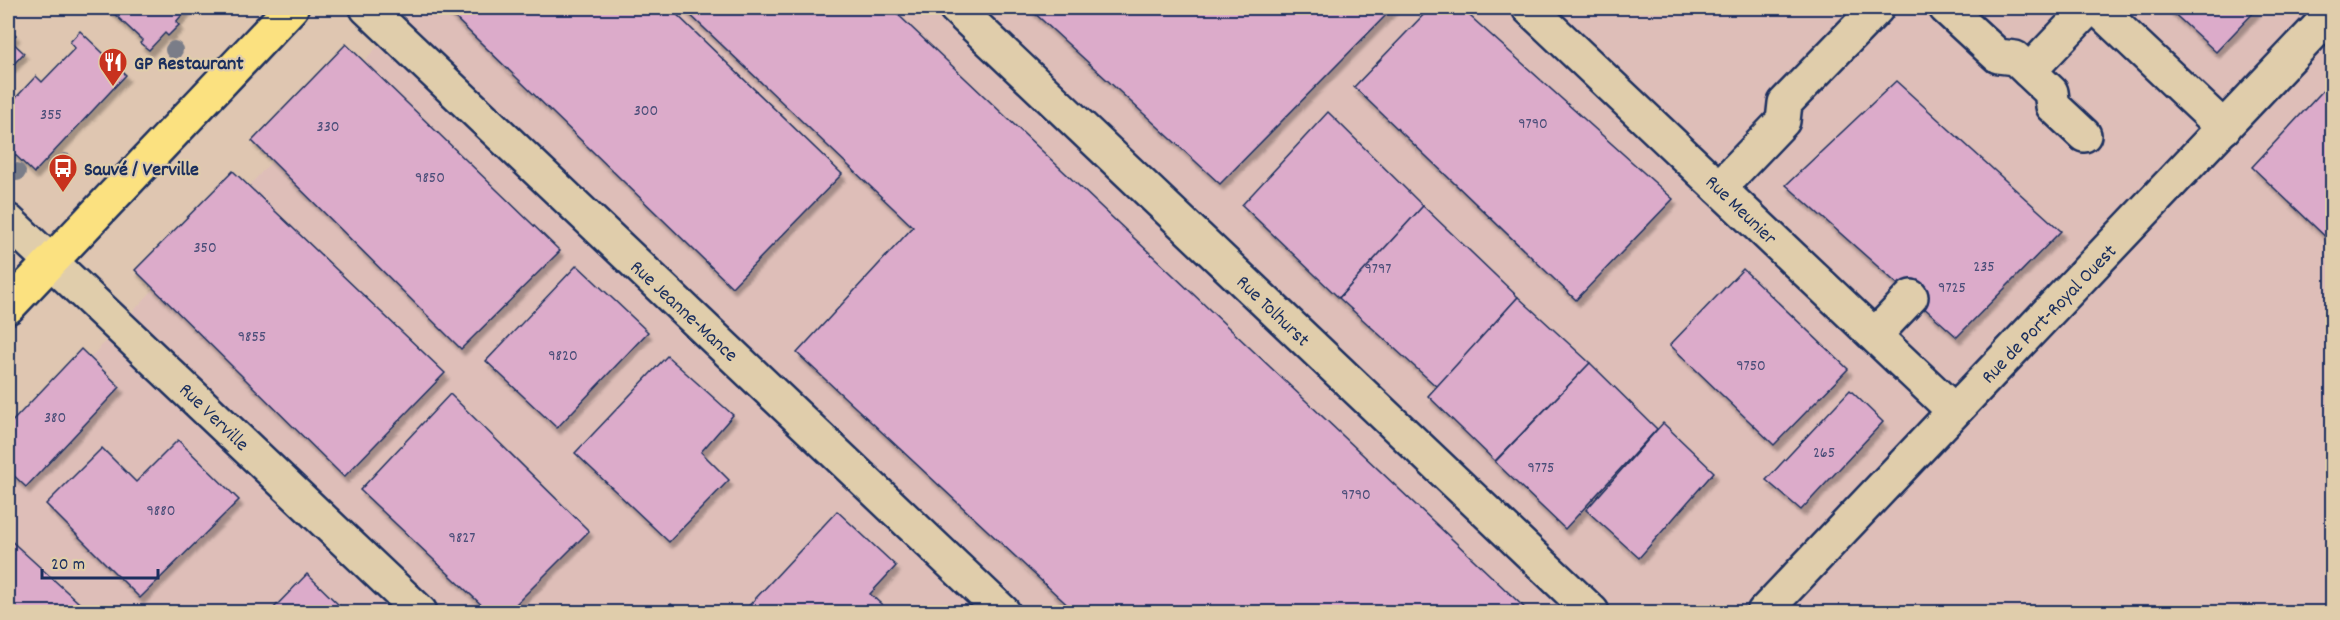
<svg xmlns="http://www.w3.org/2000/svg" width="2340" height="620" viewBox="0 0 2340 620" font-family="Dekko,sans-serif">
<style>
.built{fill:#debeb8}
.building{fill:#dcabca;stroke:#1b2f5e;stroke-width:1.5;filter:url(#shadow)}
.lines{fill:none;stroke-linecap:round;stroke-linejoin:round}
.minor-casing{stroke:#1b2f5e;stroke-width:38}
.major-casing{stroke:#1b2f5e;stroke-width:38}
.minor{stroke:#e0cdab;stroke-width:33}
.major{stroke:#fbe180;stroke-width:33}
.tree{fill:#7a7d88}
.labels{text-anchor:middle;stroke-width:4.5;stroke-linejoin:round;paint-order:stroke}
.number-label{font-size:16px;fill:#4b4e79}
.poi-label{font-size:20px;font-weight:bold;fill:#1b2f5e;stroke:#e0cdab;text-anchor:start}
.street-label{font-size:20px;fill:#1b2f5e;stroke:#e0cdab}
</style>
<defs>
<filter id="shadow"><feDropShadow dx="3.5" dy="6" stdDeviation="1.5" flood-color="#0004"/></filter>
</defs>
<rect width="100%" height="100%" fill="#dfc6b1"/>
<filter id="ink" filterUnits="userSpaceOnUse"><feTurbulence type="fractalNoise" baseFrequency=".0167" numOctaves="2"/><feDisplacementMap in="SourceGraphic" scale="12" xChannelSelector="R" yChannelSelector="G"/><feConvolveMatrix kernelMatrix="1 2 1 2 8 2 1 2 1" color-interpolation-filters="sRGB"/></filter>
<g filter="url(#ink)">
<path class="built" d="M 413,8 L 2332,8 L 2332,612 L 8,612 L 8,447 Z"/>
<g class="building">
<path d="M 108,8 L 186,8 L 187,9 L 176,22 L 179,25 L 168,36 L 165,33 L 149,50 L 140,43 L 143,41 Z"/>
<path d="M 445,8 L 670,8 L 842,174 L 732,287 Z"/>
<path d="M 683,8 L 891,8 L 1529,612 L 1075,612 L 797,353 L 913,227 Z"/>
<path d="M 1029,8 L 1393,8 L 1220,184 Z"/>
<path d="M 1430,8 L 1461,8 L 1673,199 L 1576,300 L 1354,87 Z"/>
<path d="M 2168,8 L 2258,8 L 2216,52 Z"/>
<path d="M 12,31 L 16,35 L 11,41 L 24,53 L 8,70 L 8,36 Z"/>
<path d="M 80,31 L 126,75 L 34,173 L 8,148 L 8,118 L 16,108 L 11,103 L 36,76 L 42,82 L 75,48 L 70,42 Z"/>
<path d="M 346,44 L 560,251 L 461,349 L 252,141 Z"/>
<path d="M 1896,81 L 2061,231 L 1957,337 L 1786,185 Z"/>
<path d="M 2332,81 L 2332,243 L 2252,167 Z"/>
<path d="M 1328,112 L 1423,206 L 1339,298 L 1242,205 Z"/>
<path d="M 233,171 L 445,373 L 344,477 L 135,270 Z"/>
<path d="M 1423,206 L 1518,297 L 1437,387 L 1339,298 Z"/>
<path d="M 577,265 L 648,332 L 557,428 L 486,361 Z"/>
<path d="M 1743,269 L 1848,369 L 1774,445 L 1670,345 Z"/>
<path d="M 1518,297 L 1590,363 L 1495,461 L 1428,396 Z"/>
<path d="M 81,349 L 120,387 L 26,487 L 8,470 L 8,426 Z"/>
<path d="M 667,356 L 733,415 L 701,452 L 729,480 L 669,542 L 575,453 Z"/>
<path d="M 1590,363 L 1657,429 L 1565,529 L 1495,462 Z"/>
<path d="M 1850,390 L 1883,422 L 1801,510 L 1766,480 Z"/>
<path d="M 450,394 L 589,531 L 508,612 L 489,612 L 360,490 Z"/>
<path d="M 1663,423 L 1714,472 L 1639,558 L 1586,510 Z"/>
<path d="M 178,440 L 239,500 L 140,598 L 46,504 L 102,448 L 136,482 Z"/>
<path d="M 837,511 L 896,566 L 870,594 L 890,612 L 743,612 Z"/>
<path d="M 8,538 L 89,612 L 8,612 Z"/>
<path d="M 307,574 L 346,612 L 270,612 Z"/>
<path d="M 671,604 L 680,612 L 664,612 Z"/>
</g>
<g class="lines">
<g class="minor-casing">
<g id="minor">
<path d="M 367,8 L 1003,612"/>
<path d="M 956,8 L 1592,612"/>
<path d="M 1529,8 L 1954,411"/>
<path d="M 1946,8 L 1998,56 L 2015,58 L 2051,92 L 2053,106 L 2084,135"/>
<path d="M 2097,8 L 2224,128"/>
<path d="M 2029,71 L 2089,8"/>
<path d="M 1719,188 L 1783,121 L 1785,103 L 1877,8"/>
<path d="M 8,221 L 420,612"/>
<path d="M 1875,335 L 1911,297"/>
<path d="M 1764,612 L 2332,13"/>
</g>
</g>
<g class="major-casing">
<path id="major" d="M 8,307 L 291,8"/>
</g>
<use href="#minor" class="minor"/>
<use href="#major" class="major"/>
</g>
<g class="tree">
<circle cx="174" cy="50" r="9"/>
<circle cx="65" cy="162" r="9"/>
<circle cx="17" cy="172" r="9"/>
</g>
</g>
<defs>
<g id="restaurant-pin" transform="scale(1.5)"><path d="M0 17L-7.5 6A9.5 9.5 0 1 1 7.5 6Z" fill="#c8321e" stroke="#e0cdab"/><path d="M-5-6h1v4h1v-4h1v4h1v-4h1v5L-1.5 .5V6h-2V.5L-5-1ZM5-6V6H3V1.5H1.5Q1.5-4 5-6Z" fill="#fff"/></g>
<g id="bus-pin" transform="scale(1.5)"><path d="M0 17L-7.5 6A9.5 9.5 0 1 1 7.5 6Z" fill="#c8321e" stroke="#e0cdab"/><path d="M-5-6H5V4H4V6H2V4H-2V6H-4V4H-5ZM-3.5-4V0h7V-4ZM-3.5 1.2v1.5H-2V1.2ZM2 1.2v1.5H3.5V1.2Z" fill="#fff"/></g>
</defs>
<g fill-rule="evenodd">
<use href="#restaurant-pin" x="113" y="62"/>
<use href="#bus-pin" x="63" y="168"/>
</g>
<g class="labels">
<g class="number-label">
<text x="646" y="115">300</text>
<text x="51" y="119">355</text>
<text x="1533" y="128">9790</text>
<text x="328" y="131">330</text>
<text x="430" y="182">9850</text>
<text x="205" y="252">350</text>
<text x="1984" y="271">235</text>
<text x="1378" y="273">9797</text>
<text x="1952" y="292">9725</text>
<text x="252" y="341">9855</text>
<text x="563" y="360">9820</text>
<text x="1751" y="370">9750</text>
<text x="55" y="422">380</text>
<text x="1824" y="457">265</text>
<text x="1541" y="472">9775</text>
<text x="1356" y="499">9790</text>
<text x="161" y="515">9880</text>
<text x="462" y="542">9827</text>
</g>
<g class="poi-label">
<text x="134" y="69">GP Restaurant</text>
<text x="84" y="175">Sauvé / Verville</text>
</g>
<g class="street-label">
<text transform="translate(1742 209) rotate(44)" y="7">Rue Meunier</text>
<text transform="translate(685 310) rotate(43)" y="7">Rue Jeanne-Mance</text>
<text transform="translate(1274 310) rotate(44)" y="7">Rue Tolhurst</text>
<text transform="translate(2048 313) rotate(-46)" y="7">Rue de Port-Royal Ouest</text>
<text transform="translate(215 416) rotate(44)" y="7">Rue Verville</text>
</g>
</g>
<rect width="2340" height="620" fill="none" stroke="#e0cdab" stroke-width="30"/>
<rect x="15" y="15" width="2310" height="590" fill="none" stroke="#1b2f5e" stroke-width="2" filter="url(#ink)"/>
<path d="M42 569v9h116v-9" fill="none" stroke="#1b2f5e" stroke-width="3"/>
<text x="51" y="569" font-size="18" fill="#1b2f5e" stroke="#e0cdab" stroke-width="4.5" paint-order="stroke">20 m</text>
</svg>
